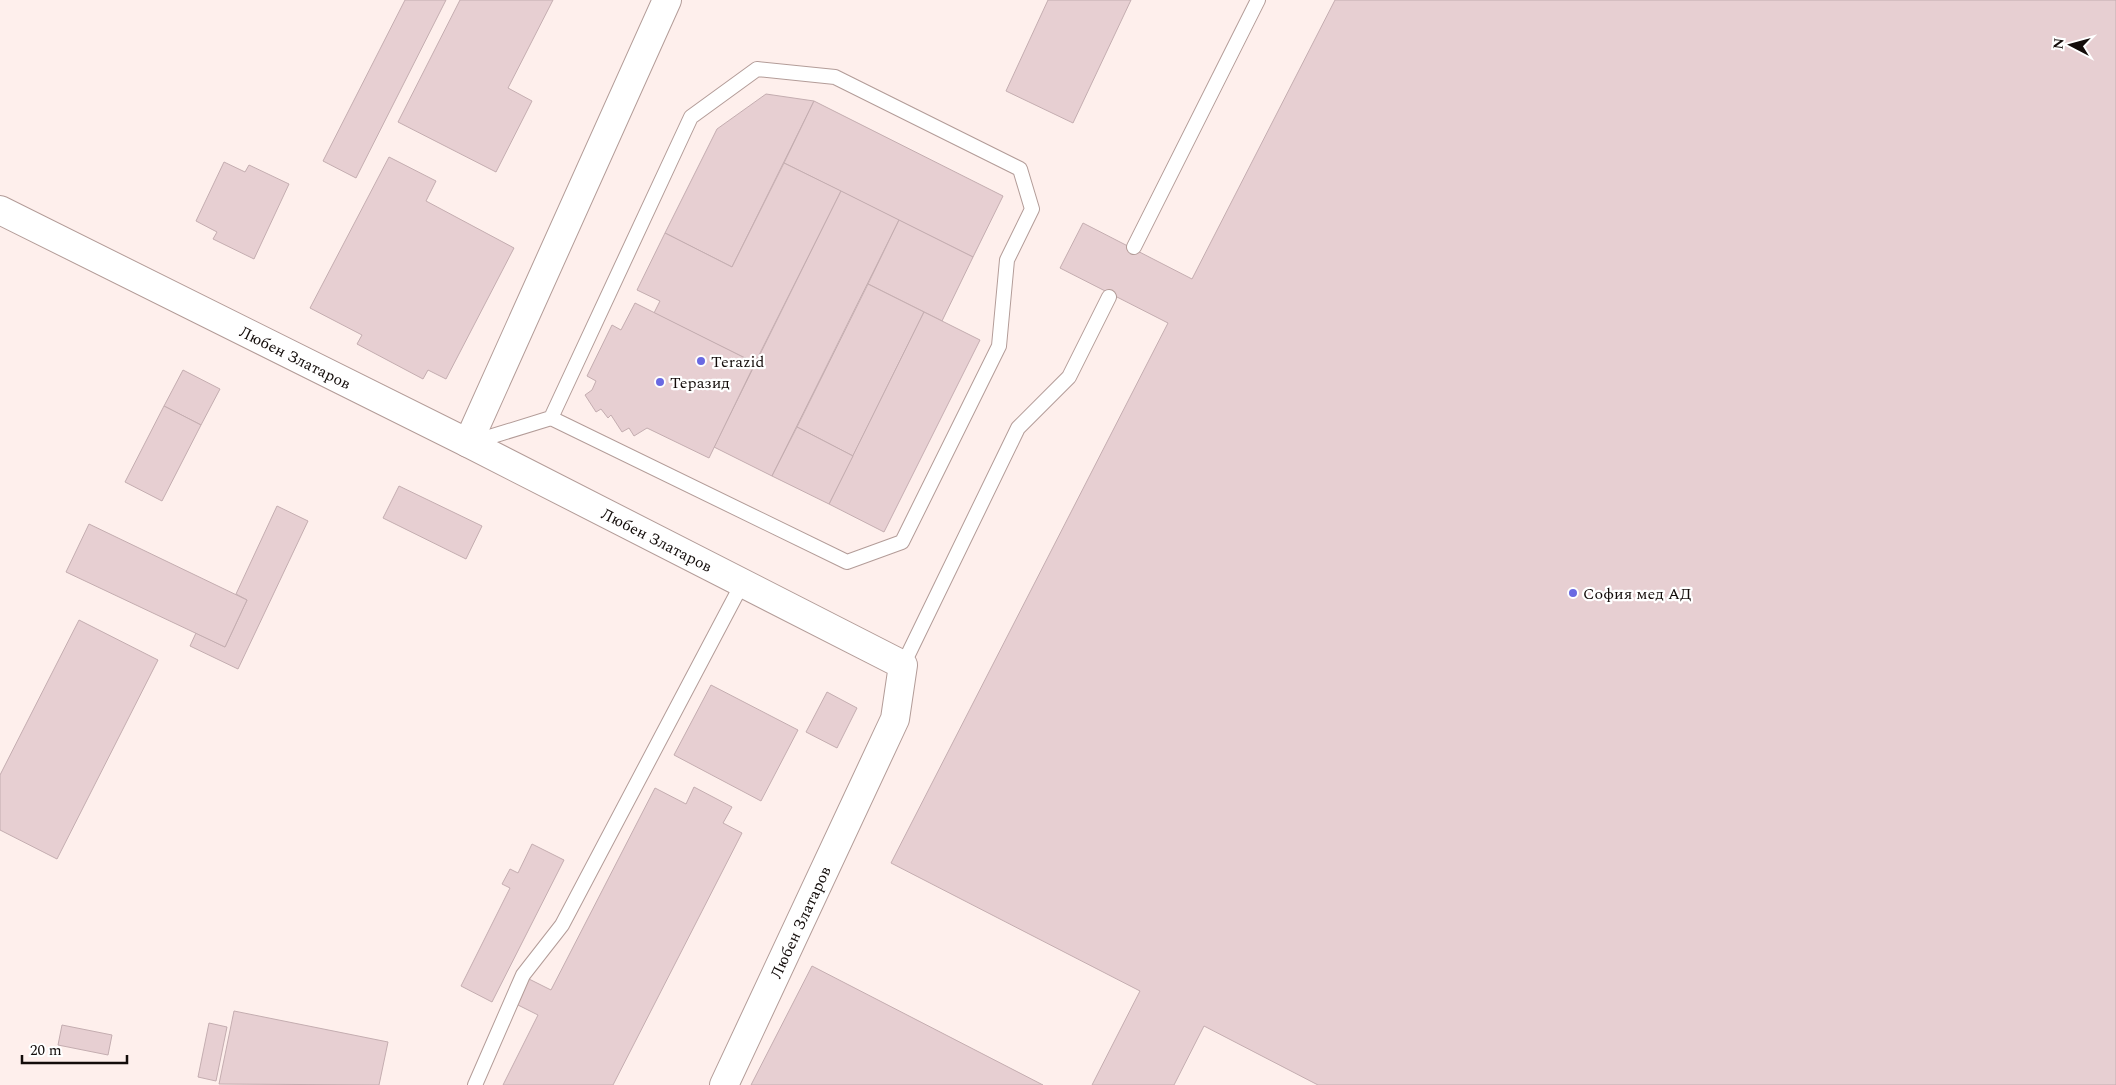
<svg xmlns="http://www.w3.org/2000/svg" width="2116" height="1085" viewBox="0 0 2116 1085" font-family="Spectral,serif">
<style>
.building{fill:#e7cfd2;stroke:#c4adb0}
.lines{fill:none;stroke-linecap:round;stroke-linejoin:round}
.service-casing{stroke:#b39c98;stroke-width:16}
.minor-casing{stroke:#b39c98;stroke-width:30}
.service{stroke:#fff;stroke-width:14}
.minor{stroke:#fff;stroke-width:28}
.poi-dot{fill:#6969e2;stroke:#fff;stroke-width:2}
.labels{text-anchor:middle;stroke-width:4.5;stroke-linejoin:round;paint-order:stroke}
.street-label{font-size:16px;fill:#130c0a;stroke:#fff}
.poi-label{font-size:16px;fill:#130c0a;stroke:#fff;text-anchor:start}
</style>
<rect width="100%" height="100%" fill="#feefec"/>
<g class="building">
<path d="M 405,0 L 446,0 L 356,178 L 323,161 Z"/>
<path d="M 460,0 L 553,0 L 508,88 L 532,101 L 496,172 L 398,122 Z"/>
<path d="M 1048,0 L 1131,0 L 1073,123 L 1006,91 Z"/>
<path d="M 1335,0 L 2116,0 L 2116,1085 L 1318,1085 L 1204,1026 L 1174,1085 L 1092,1085 L 1140,991 L 891,863 L 1168,323 L 1060,268 L 1083,223 L 1192,279 Z"/>
<path d="M 766,94 L 814,101 L 732,267 L 665,233 L 717,129 Z"/>
<path d="M 814,101 L 1003,196 L 973,257 L 784,163 Z"/>
<path d="M 389,157 L 436,181 L 426,201 L 514,248 L 446,379 L 428,370 L 423,379 L 357,344 L 362,335 L 310,308 Z"/>
<path d="M 224,162 L 245,172 L 249,165 L 289,184 L 254,259 L 213,239 L 217,232 L 196,221 Z"/>
<path d="M 784,163 L 841,191 L 755,363 L 654,313 L 660,301 L 637,290 L 665,233 L 732,267 Z"/>
<path d="M 841,191 L 899,220 L 772,476 L 714,447 Z"/>
<path d="M 899,220 L 973,257 L 942,321 L 868,284 Z"/>
<path d="M 868,284 L 924,312 L 853,456 L 797,427 Z"/>
<path d="M 635,303 L 755,363 L 709,458 L 647,428 L 634,436 L 629,428 L 622,432 L 611,415 L 608,418 L 601,409 L 596,412 L 585,395 L 592,390 L 596,381 L 587,376 L 612,325 L 621,330 Z"/>
<path d="M 924,312 L 980,340 L 884,532 L 829,504 Z"/>
<path d="M 183,370 L 220,389 L 201,425 L 164,406 Z"/>
<path d="M 164,406 L 201,425 L 162,501 L 125,482 Z"/>
<path d="M 797,427 L 853,456 L 829,504 L 772,476 Z"/>
<path d="M 399,486 L 482,526 L 466,559 L 383,518 Z"/>
<path d="M 277,506 L 308,521 L 238,669 L 190,646 L 196,633 L 225,647 L 247,600 L 236,594 Z"/>
<path d="M 89,524 L 247,600 L 225,647 L 66,572 Z"/>
<path d="M 79,620 L 158,660 L 57,859 L 0,830 L 0,775 Z"/>
<path d="M 711,685 L 798,730 L 761,801 L 674,755 Z"/>
<path d="M 827,692 L 857,708 L 837,748 L 806,732 Z"/>
<path d="M 694,787 L 732,807 L 723,823 L 742,833 L 613,1085 L 503,1085 L 538,1015 L 516,1004 L 529,979 L 551,990 L 655,788 L 686,804 Z"/>
<path d="M 532,844 L 564,860 L 492,1002 L 461,986 L 510,888 L 502,884 L 510,869 L 518,873 Z"/>
<path d="M 812,966 L 1043,1085 L 751,1085 Z"/>
<path d="M 234,1011 L 388,1042 L 379,1085 L 219,1084 Z"/>
<path d="M 209,1023 L 227,1027 L 216,1081 L 198,1077 Z"/>
<path d="M 62,1025 L 112,1035 L 108,1055 L 58,1045 Z"/>
</g>
<g class="lines">
<g class="service-casing">
<g id="service">
<path d="M 1134,247 L 1258,0"/>
<path d="M 470,443 L 551,418 L 691,117 L 757,69 L 835,77 L 1020,169 L 1032,209 L 1007,260 L 999,346 L 902,542 L 847,562 L 551,418"/>
<path d="M 903,665 L 1018,428 L 1069,377 L 1109,297"/>
<path d="M 475,1085 L 523,975 L 562,925 L 743,582"/>
</g>
</g>
<g class="minor-casing">
<g id="minor">
<path id="s1" d="M 0,210 L 468,443 L 903,665 L 895,719 L 724,1085"/>
<path d="M 468,443 L 667,0"/>
</g>
</g>
<use href="#service" class="service"/>
<use href="#minor" class="minor"/>
</g>
<g class="poi-dot">
<circle cx="701" cy="361" r="5"/>
<circle cx="660" cy="382" r="5"/>
<circle cx="1573" cy="593" r="5"/>
</g>
<g class="labels">
<g class="street-label">
<text dy="6" stroke="none"><textPath href="#s1" startOffset="330">Любен Златаров</textPath></text>
<text dy="6" stroke="none"><textPath href="#s1" startOffset="735">Любен Златаров</textPath></text>
<text transform="translate(800 922) rotate(-65)" y="6">Любен Златаров</text>
</g>
<g class="poi-label">
<text x="711" y="367">Terazid</text>
<text x="670" y="388">Теразид</text>
<text x="1583" y="599">София мед АД</text>
</g>
</g>
<g transform="translate(2071 45) rotate(276)" stroke="#ffffff" stroke-width="4" paint-order="stroke">
<path d="M0-4L9 19L0 12L-9 19Z" fill="#130c0a"/>
<text y="-8" font-size="14" font-weight="bold" text-anchor="middle" fill="#130c0a">N</text>
</g>
<path d="M22 1055v8h105v-8" fill="none" stroke="#130c0a" stroke-width="2.5"/>
<text x="30" y="1055" font-size="15" fill="#130c0a" stroke="#ffffff" stroke-width="4" paint-order="stroke">20 m</text>
</svg>
